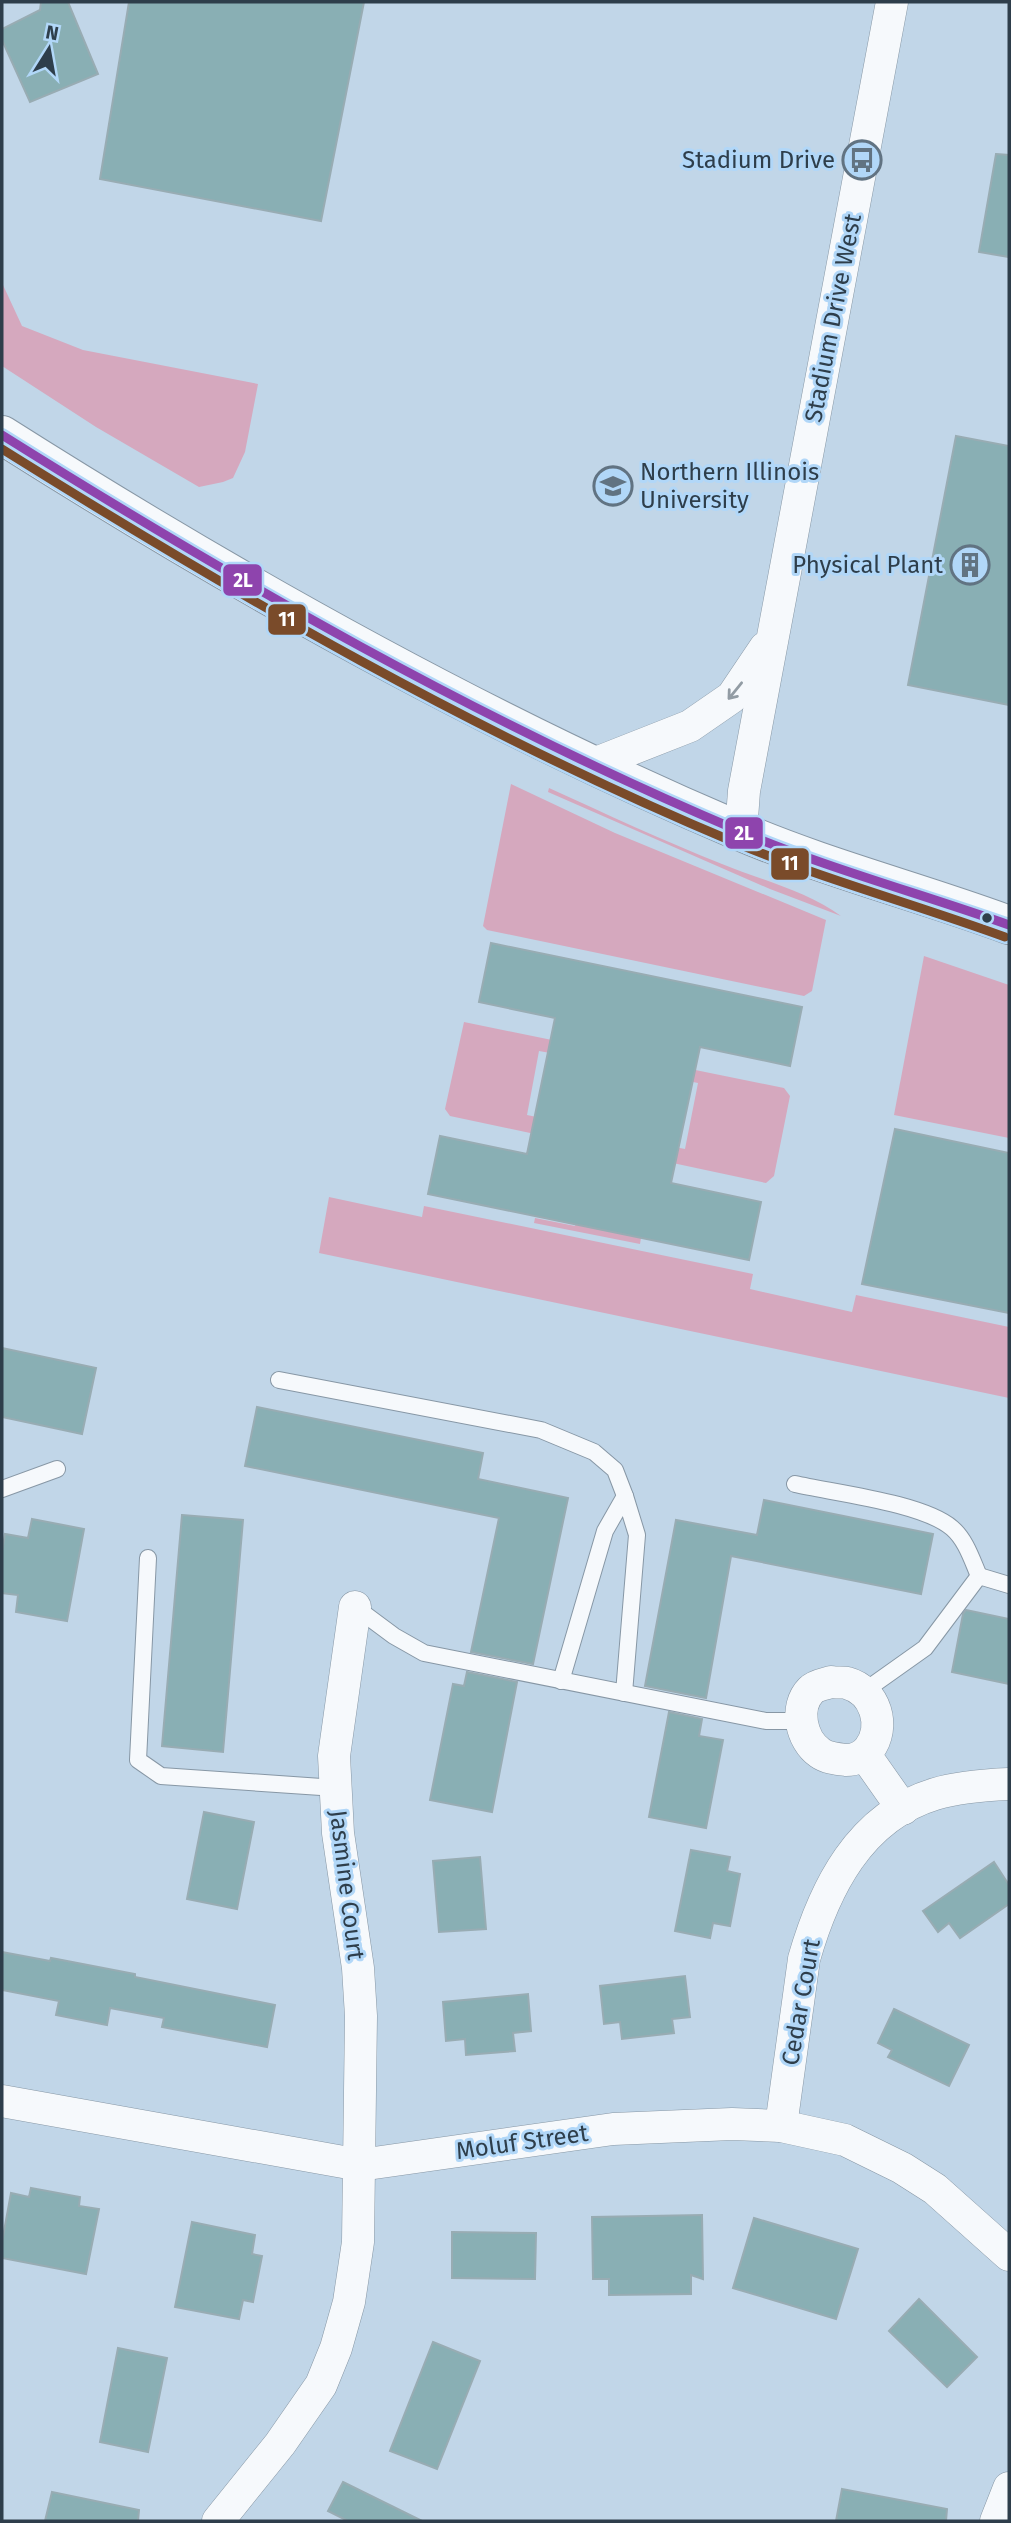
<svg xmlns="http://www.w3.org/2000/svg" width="1011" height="2523" viewBox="0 0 1011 2523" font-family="'Fira Sans',sans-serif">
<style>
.green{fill:#d5a8be}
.building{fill:#89afb4;stroke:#98acb3;stroke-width:2}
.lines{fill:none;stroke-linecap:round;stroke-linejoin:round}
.service-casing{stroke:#8797a5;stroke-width:18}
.minor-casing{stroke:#8797a5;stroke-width:33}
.primary-casing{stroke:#8797a5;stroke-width:40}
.service{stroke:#f6f9fc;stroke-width:16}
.minor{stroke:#f6f9fc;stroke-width:32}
.primary{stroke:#f6f9fc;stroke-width:38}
.bus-1-casing{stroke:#b1d7f8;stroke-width:14}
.bus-2-casing{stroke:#b1d7f8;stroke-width:14}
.bus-1{stroke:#8e44ad;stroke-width:9}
.bus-2{stroke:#7a4b2a;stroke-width:9}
.oneway{stroke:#929ca4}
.bus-dot{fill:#2e3e4b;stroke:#b1d7f8;stroke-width:2.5}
.labels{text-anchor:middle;stroke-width:6;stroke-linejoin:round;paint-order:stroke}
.poi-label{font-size:24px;fill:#2e3e4b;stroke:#b1d7f8;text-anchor:end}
.street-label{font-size:24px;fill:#2e3e4b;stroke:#b1d7f8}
.line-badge{stroke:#b1d7f8;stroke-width:2.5}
.badge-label{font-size:19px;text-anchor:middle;font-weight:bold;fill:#fff}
</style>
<rect width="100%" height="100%" fill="#c1d6e8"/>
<g class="green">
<path d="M 2,277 L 3,285 L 22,326 L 83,350 L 258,384 L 245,452 L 233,478 L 223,482 L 199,487 L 96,427 L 2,366 Z"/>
<path d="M 511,784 L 615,833 L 826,920 L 812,991 L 804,996 L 487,930 L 483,926 Z"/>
<path d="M 549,788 C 606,814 664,841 722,864 C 761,880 807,891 841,916 L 770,889 L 548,792 Z"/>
<path d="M 924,956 L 1009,985 L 1009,1138 L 894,1115 Z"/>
<path d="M 464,1022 L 591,1048 L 589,1060 L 539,1051 L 527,1115 L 575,1125 L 572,1142 L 450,1116 L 445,1109 Z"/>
<path d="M 661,1063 L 784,1088 L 790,1096 L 774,1176 L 766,1183 L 640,1156 L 643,1141 L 685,1149 L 698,1083 L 658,1075 Z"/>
<path d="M 588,1162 L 605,1167 L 593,1228 L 641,1238 L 640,1244 L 534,1223 L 535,1218 L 575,1226 Z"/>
<path d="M 329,1197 L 422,1217 L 424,1206 L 753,1274 L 750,1289 L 852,1312 L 856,1295 L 1009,1327 L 1009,1398 L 319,1253 Z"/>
</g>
<g class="building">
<path d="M 41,2 L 68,2 L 98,74 L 30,102 L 2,40 L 2,29 L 40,10 Z"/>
<path d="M 129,2 L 364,2 L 321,221 L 100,179 Z"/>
<path d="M 996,154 L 1009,155 L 1009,257 L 979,252 Z"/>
<path d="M 956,436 L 1009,446 L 1009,705 L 908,685 Z"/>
<path d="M 491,943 L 802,1007 L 790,1066 L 700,1047 L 671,1183 L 761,1202 L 749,1260 L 428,1194 L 440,1136 L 527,1154 L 555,1018 L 479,1002 Z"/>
<path d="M 895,1129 L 1009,1153 L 1009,1313 L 862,1284 Z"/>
<path d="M 2,1348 L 96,1368 L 82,1434 L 2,1417 Z"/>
<path d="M 257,1407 L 483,1453 L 478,1479 L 568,1498 L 533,1664 L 471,1652 L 499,1518 L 245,1466 Z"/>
<path d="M 764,1500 L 933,1534 L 921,1594 L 731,1556 L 706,1698 L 645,1686 L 676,1520 L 757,1535 Z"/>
<path d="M 182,1515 L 243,1520 L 223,1752 L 162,1746 Z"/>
<path d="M 32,1519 L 84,1529 L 67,1621 L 16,1612 L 18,1595 L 2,1593 L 2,1551 L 5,1534 L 28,1538 Z"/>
<path d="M 966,1610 L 1009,1619 L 1009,1684 L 952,1672 L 963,1614 Z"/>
<path d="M 467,1672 L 517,1682 L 492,1812 L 430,1800 L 453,1684 L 464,1686 Z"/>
<path d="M 669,1712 L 702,1719 L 699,1736 L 723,1740 L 706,1828 L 649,1817 Z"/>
<path d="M 204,1812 L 254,1822 L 237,1909 L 187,1899 Z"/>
<path d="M 691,1850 L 730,1857 L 727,1871 L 740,1874 L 730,1926 L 713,1923 L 710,1938 L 675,1931 Z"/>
<path d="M 480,1857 L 486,1929 L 439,1932 L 433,1861 Z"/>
<path d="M 994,1862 L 1009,1885 L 1009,1904 L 960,1938 L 949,1923 L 938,1932 L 923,1911 Z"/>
<path d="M 2,1952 L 50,1961 L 51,1958 L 135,1974 L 135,1977 L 275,2005 L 267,2047 L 162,2027 L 164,2018 L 110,2008 L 107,2025 L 56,2015 L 59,2001 L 2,1990 Z"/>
<path d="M 685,1976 L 690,2017 L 672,2019 L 674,2033 L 622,2039 L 620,2022 L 604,2024 L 600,1986 Z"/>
<path d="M 528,1994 L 531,2031 L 513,2033 L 515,2051 L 466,2055 L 465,2039 L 446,2041 L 443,2002 Z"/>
<path d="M 894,2009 L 969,2045 L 949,2086 L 888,2057 L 892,2050 L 878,2043 Z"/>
<path d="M 31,2188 L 80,2197 L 79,2206 L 99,2209 L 86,2274 L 2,2258 L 2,2242 L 11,2193 L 29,2197 Z"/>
<path d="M 702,2215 L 703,2279 L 691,2275 L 691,2294 L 609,2295 L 609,2279 L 593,2279 L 592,2217 Z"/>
<path d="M 754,2218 L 858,2249 L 836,2319 L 733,2288 Z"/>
<path d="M 192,2222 L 255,2235 L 252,2254 L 262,2256 L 253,2302 L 243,2300 L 239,2319 L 175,2307 Z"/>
<path d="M 452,2232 L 536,2233 L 535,2279 L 452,2278 Z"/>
<path d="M 919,2299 L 977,2357 L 947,2387 L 889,2331 Z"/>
<path d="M 433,2342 L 480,2361 L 437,2469 L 390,2451 Z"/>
<path d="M 118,2348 L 167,2358 L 148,2452 L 100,2442 Z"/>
<path d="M 343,2482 L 422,2521 L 348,2521 L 328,2511 Z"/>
<path d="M 842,2489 L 947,2509 L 946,2521 L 836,2521 Z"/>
<path d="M 52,2492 L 139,2510 L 138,2521 L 45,2521 Z"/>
</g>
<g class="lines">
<g class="service-casing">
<g id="service">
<path d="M 279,1380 L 541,1430 L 594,1452 L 615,1470 L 625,1496"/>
<path d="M 795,1484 C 835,1493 923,1503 952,1528 C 966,1540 972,1560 979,1576"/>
<path d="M 2,1489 L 57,1469"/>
<path d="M 148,1558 L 138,1760 L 161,1776 L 336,1788"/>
<path d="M 355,1607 L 394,1636 L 424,1653 L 766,1721 L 801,1721"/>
<path d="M 561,1681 L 605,1531 L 625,1496 L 637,1535 L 624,1693"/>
<path d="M 863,1692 L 925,1648 L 979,1576 L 1009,1585"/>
</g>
</g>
<g class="minor-casing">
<g id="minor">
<path d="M 591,765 L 690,726 L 732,697 L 765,648"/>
<path d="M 741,832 L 744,791 L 892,2"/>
<path d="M 831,1682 C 836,1683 843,1682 847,1683 C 876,1691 886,1727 869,1749 C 863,1757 855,1760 846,1760 C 837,1759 827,1758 820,1753 C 801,1740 794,1707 811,1690 C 816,1685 825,1684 831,1682 Z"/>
<path d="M 865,1755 L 903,1809"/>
<path d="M 2,2101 L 360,2165 L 613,2129 L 732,2124 L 781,2126 L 845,2140 L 902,2168 L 935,2189 L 1009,2255"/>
<path d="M 781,2126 L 804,1959 C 824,1889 859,1817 935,1794 C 958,1787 985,1785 1009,1784"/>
<path d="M 218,2521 L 280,2444 L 321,2385 L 336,2348 L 349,2302 L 358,2242 L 361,2016 L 358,1968 L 338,1833 L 334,1756 L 355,1607"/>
<path d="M 996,2521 L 1009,2488"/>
</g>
</g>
<g class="primary-casing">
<path id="primary" d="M 2,435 C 237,584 481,721 737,830 C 825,868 920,892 1009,925"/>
</g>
<use href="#service" class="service"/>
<use href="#minor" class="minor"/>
<use href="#primary" class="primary"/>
<g class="bus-1-casing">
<path id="bus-1" d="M 2,435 C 238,583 480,721 737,830 C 826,868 919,893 1009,925"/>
</g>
<g class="bus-2-casing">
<path id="bus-2" d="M 2,449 C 237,596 478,735 734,842 C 822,879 915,904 1005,937"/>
</g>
<use href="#bus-1" class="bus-1"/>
<use href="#bus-2" class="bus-2"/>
</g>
<defs><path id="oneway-shaft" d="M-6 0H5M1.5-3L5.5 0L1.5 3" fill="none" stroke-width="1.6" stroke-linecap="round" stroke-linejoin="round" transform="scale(1.75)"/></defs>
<use class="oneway" href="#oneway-shaft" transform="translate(735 691) rotate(129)"/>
<defs>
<g id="bus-ring" transform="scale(2.0125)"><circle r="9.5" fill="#b1d7f8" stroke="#617382" stroke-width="1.5"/><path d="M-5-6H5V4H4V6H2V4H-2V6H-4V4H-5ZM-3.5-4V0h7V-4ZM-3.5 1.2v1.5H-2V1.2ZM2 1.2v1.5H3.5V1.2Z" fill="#617382"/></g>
<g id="university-ring" transform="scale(2.0125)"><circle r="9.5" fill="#b1d7f8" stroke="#617382" stroke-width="1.5"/><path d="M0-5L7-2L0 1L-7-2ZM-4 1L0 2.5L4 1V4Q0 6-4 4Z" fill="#617382"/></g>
<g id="building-ring" transform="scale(2.0125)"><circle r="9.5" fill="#b1d7f8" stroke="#617382" stroke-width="1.5"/><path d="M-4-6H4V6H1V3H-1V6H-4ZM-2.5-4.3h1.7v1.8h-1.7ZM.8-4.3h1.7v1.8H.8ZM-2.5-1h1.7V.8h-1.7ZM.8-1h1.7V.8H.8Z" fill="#617382"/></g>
</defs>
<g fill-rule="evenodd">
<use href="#bus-ring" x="862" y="160"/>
<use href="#university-ring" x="613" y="486"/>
<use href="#building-ring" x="970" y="565"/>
</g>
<circle class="bus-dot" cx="987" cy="918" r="6"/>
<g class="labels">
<g class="poi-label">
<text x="835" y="168">Stadium Drive</text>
<text x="640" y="480" text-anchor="start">Northern Illinois<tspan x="640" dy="28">University</tspan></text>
<text x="943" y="573">Physical Plant</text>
</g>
<g class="street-label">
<text transform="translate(833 318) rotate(-79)" y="8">Stadium Drive West</text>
<text transform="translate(347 1885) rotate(83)" y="8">Jasmine Court</text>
<text transform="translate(801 2002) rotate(-80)" y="8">Cedar Court</text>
<text transform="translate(522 2142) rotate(-8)" y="8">Moluf Street</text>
</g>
</g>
<g class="line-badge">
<rect x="222" y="563" width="41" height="34" rx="7" fill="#8e44ad"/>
<rect x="267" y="603" width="40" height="33" rx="7" fill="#7a4b2a"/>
<rect x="724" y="816" width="40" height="34" rx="7" fill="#8e44ad"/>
<rect x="770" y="847" width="40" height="34" rx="7" fill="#7a4b2a"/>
</g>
<g class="badge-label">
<text x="243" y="587">2L</text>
<text x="287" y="626">11</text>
<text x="744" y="840">2L</text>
<text x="790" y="870">11</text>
</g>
<rect width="1011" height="2523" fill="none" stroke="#2e3e4b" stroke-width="7"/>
<g transform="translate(49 49) rotate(11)" stroke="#b1d7f8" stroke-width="5" paint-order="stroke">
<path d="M0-5L12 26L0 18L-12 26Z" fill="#2e3e4b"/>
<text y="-10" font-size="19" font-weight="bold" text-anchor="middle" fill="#2e3e4b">N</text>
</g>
</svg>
